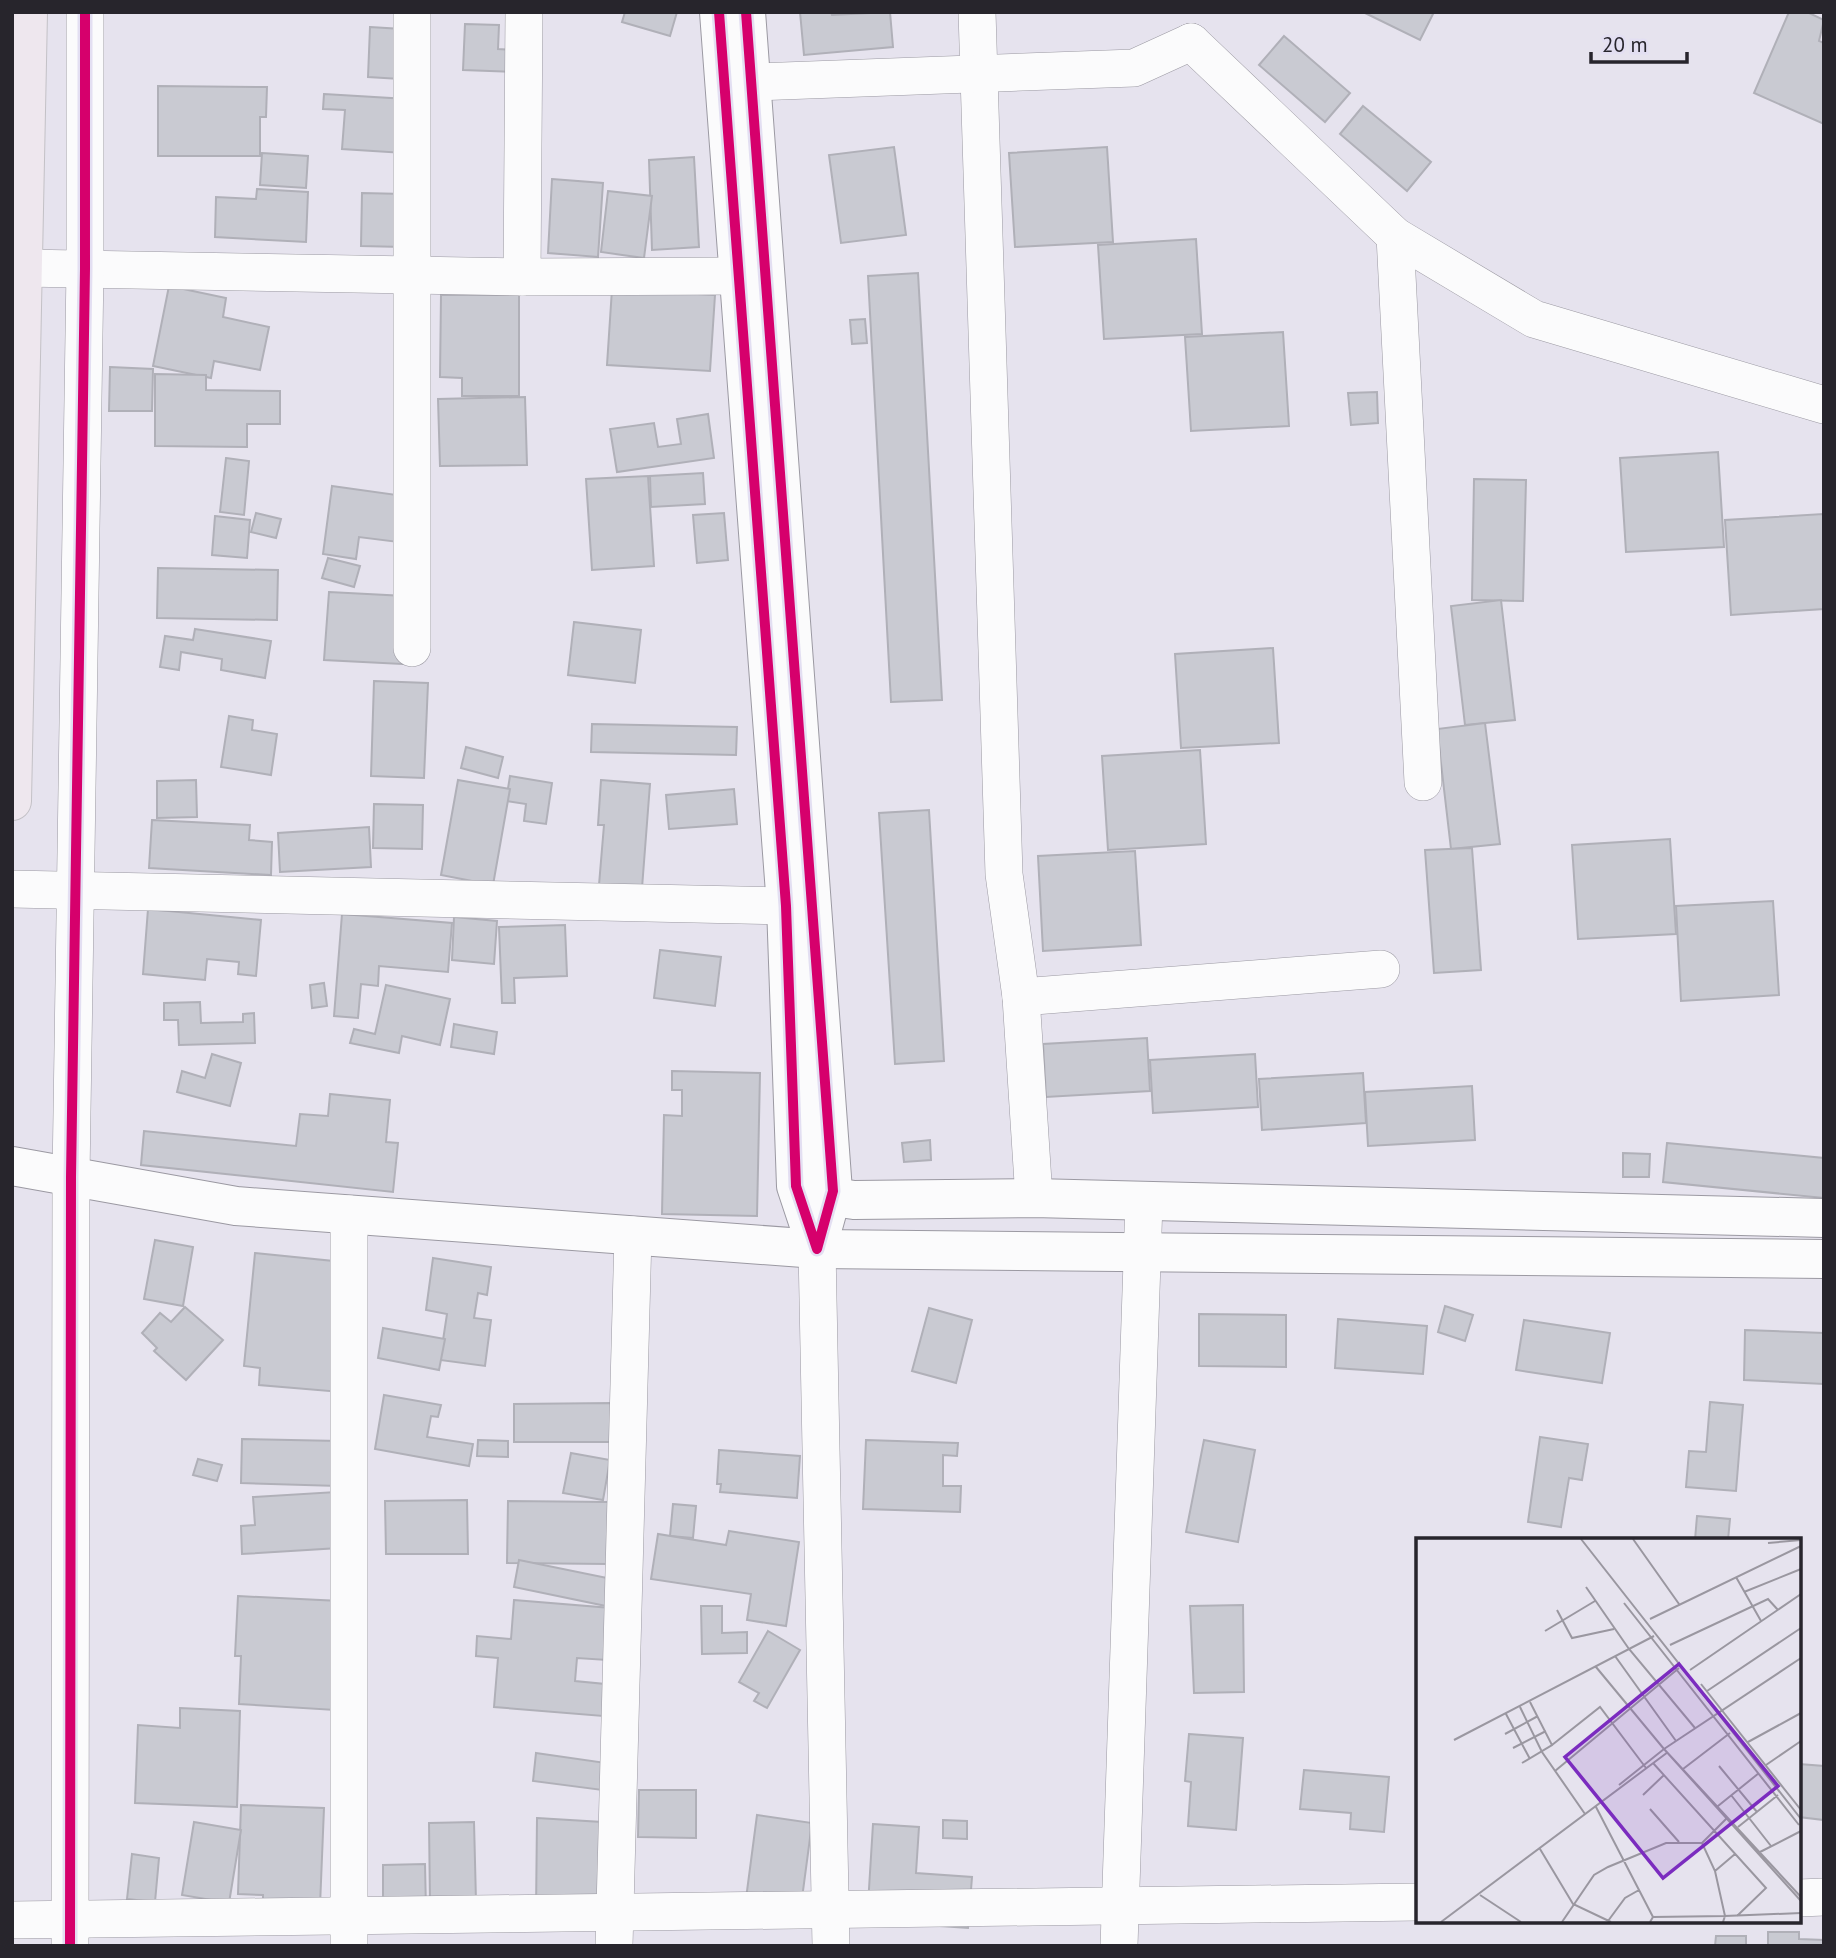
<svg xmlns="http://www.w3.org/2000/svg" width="1836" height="1958" viewBox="0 0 1836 1958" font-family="'PT Sans',sans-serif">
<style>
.building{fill:#c9cad2;stroke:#b0b0b8;stroke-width:2}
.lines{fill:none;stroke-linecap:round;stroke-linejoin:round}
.minor-casing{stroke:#9b99a2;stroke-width:38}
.tertiary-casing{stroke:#9b99a2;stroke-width:40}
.primary-casing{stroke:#c3c1c6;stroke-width:40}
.minor{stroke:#fbfbfc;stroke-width:37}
.tertiary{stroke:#fbfbfc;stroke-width:38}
.primary{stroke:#eee7ee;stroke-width:38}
.cycleway-casing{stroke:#e3dff2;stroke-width:15}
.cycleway{stroke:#d6006c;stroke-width:10}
.inset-road{fill:none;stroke:#9a97a0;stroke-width:2}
.view{fill:#7b2cbf;fill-opacity:0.15;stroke:#7b2cbf;stroke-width:3.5}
.inset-edge{fill:none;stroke:#27252c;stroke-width:3.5}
</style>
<rect width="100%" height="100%" fill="#e6e3ee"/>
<g class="building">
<path d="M 625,12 L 677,12 L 670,36 L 622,22 Z"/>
<path d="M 800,12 L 831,12 L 832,15 L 890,12 L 893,47 L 804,55 Z"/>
<path d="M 1363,12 L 1434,12 L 1420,40 Z"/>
<path d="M 1789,12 L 1807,12 L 1824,20 L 1819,41 L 1824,43 L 1824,124 L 1754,93 Z"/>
<path d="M 465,24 L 499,25 L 498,49 L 516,50 L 515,72 L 463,70 Z"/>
<path d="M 370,27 L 402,29 L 400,79 L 368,77 Z"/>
<path d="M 1284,36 L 1350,93 L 1325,122 L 1259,65 Z"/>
<path d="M 158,86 L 267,87 L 266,117 L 260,117 L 260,156 L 158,156 Z"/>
<path d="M 324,94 L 407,99 L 404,153 L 342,149 L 345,110 L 323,109 Z"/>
<path d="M 1363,106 L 1431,162 L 1407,191 L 1340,134 Z"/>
<path d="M 894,147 L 906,235 L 841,243 L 829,155 Z"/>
<path d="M 1107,147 L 1113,242 L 1015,247 L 1009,153 Z"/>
<path d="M 262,153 L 308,156 L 306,188 L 260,185 Z"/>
<path d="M 694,157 L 699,247 L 652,250 L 649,160 Z"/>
<path d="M 552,179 L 603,183 L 598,257 L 548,253 Z"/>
<path d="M 257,189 L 308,192 L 306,242 L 215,237 L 216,197 L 256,199 Z"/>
<path d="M 608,191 L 652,196 L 644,258 L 601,252 Z"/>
<path d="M 362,193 L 404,194 L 403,247 L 361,246 Z"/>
<path d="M 1196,239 L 1202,334 L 1104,339 L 1098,245 Z"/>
<path d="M 918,273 L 942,700 L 891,702 L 868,276 Z"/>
<path d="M 169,286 L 226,298 L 223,317 L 269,327 L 260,370 L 214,361 L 211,378 L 153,366 Z"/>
<path d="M 612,289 L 715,295 L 710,371 L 607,365 Z"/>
<path d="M 441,295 L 519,295 L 519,396 L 462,396 L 462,378 L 440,377 Z"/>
<path d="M 865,319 L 867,343 L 852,344 L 850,320 Z"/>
<path d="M 1283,332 L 1289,426 L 1191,431 L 1185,337 Z"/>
<path d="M 110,367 L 153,369 L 152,411 L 109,411 Z"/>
<path d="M 155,374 L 206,375 L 206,390 L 280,391 L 280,424 L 247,424 L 247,447 L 155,446 Z"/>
<path d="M 1377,392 L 1378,423 L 1351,425 L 1348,393 Z"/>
<path d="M 525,397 L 527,465 L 440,466 L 438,399 Z"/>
<path d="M 708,414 L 714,458 L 617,472 L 610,429 L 654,423 L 658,447 L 681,444 L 677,419 Z"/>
<path d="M 1718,452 L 1724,547 L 1626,552 L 1620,458 Z"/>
<path d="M 226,458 L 249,461 L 244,515 L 220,512 Z"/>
<path d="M 703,473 L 705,504 L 651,507 L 650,476 Z"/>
<path d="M 648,476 L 654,566 L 592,570 L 586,479 Z"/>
<path d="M 1474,479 L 1526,480 L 1523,601 L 1472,600 Z"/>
<path d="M 332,486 L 404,496 L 398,542 L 359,537 L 356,559 L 323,554 Z"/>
<path d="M 256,513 L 281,519 L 276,538 L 251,532 Z"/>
<path d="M 724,513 L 728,560 L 697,563 L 693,515 Z"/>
<path d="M 1823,514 L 1824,609 L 1731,615 L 1725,520 Z"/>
<path d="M 215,516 L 250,520 L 247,558 L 212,555 Z"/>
<path d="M 328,558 L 360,566 L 354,587 L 322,578 Z"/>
<path d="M 158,568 L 278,570 L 277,620 L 157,618 Z"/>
<path d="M 329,592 L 405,596 L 402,664 L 324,660 Z"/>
<path d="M 1501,600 L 1515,720 L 1465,725 L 1451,606 Z"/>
<path d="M 574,622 L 641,630 L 635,683 L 568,675 Z"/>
<path d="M 195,629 L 271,641 L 265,678 L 221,670 L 222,659 L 181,652 L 179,670 L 160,667 L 165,636 L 193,640 Z"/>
<path d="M 1273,648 L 1279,743 L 1181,748 L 1175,654 Z"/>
<path d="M 374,681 L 428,683 L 424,778 L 371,776 Z"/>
<path d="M 229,716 L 253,720 L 252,730 L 277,734 L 271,775 L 221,767 Z"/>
<path d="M 1485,723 L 1500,844 L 1451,849 L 1437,729 Z"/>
<path d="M 592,724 L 737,727 L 736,755 L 591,752 Z"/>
<path d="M 466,747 L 503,757 L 498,778 L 461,768 Z"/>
<path d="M 1200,750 L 1206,844 L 1108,850 L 1102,756 Z"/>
<path d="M 510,776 L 552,783 L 546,824 L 524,821 L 526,804 L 506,801 Z"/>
<path d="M 196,780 L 197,817 L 157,818 L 157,781 Z"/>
<path d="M 458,780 L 510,789 L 493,885 L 441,875 Z"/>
<path d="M 601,780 L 650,784 L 642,888 L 599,885 L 604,825 L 598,825 Z"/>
<path d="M 734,789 L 737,824 L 669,829 L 666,795 Z"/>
<path d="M 374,804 L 423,805 L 422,849 L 373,848 Z"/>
<path d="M 929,810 L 944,1061 L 895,1064 L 879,813 Z"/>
<path d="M 152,820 L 250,825 L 249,840 L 272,842 L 271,875 L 149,868 Z"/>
<path d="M 369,827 L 371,867 L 280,872 L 278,833 Z"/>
<path d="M 1670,839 L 1676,934 L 1578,939 L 1572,845 Z"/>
<path d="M 1472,848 L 1481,970 L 1434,973 L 1425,850 Z"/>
<path d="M 1135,851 L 1141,945 L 1043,951 L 1038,856 Z"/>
<path d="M 1773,901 L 1779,995 L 1681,1001 L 1676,906 Z"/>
<path d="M 148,909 L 261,920 L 256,976 L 238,974 L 239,962 L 207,959 L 205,980 L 143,974 Z"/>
<path d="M 342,914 L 452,923 L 448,972 L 379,966 L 378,986 L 361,984 L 358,1018 L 334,1016 Z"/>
<path d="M 454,917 L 497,921 L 494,964 L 452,960 Z"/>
<path d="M 565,925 L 567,976 L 514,978 L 515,1003 L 502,1003 L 499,927 Z"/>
<path d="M 660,950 L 721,957 L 715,1006 L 654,998 Z"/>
<path d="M 324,983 L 327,1006 L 312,1008 L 310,985 Z"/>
<path d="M 386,985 L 450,999 L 440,1045 L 402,1036 L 399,1053 L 350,1043 L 354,1029 L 375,1034 Z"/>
<path d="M 200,1002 L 201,1023 L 243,1022 L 243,1014 L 254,1013 L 255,1043 L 179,1045 L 178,1020 L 164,1020 L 164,1003 Z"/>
<path d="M 454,1024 L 497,1032 L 494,1054 L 451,1047 Z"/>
<path d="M 1147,1038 L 1150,1091 L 1046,1097 L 1043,1044 Z"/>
<path d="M 212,1054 L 241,1063 L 230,1106 L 177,1092 L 182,1071 L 205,1078 Z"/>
<path d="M 1255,1054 L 1258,1107 L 1153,1113 L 1150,1060 Z"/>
<path d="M 672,1071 L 760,1073 L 757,1216 L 662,1214 L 664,1115 L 682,1116 L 682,1090 L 672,1090 Z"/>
<path d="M 1363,1073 L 1366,1123 L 1262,1130 L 1259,1079 Z"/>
<path d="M 1472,1086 L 1475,1140 L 1368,1146 L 1365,1092 Z"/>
<path d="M 330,1094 L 390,1100 L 386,1142 L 398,1143 L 393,1192 L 141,1165 L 144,1131 L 296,1146 L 300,1114 L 328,1116 Z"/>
<path d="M 930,1140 L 931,1160 L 904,1162 L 902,1143 Z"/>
<path d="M 1667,1143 L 1824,1158 L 1824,1198 L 1663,1182 Z"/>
<path d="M 1623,1153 L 1650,1154 L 1649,1177 L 1623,1177 Z"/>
<path d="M 155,1240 L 193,1247 L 183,1306 L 144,1299 Z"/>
<path d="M 255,1253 L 353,1263 L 341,1392 L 259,1385 L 260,1368 L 244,1366 Z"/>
<path d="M 433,1258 L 491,1267 L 487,1295 L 478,1293 L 474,1318 L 491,1320 L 485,1366 L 440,1360 L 447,1314 L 426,1310 Z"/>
<path d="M 1445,1306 L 1473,1315 L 1465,1341 L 1438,1332 Z"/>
<path d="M 185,1307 L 223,1340 L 186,1380 L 154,1351 L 157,1348 L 142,1333 L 160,1313 L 171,1322 Z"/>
<path d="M 929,1308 L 972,1320 L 956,1383 L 912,1371 Z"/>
<path d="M 1199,1314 L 1286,1315 L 1286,1367 L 1199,1366 Z"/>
<path d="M 1338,1319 L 1427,1326 L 1423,1374 L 1335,1368 Z"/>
<path d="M 1524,1320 L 1610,1333 L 1602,1383 L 1516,1370 Z"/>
<path d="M 383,1328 L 445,1339 L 439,1370 L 378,1358 Z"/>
<path d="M 1745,1330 L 1824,1333 L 1824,1384 L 1744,1380 Z"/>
<path d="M 384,1395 L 441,1405 L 438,1417 L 431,1416 L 427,1437 L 473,1444 L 469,1466 L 375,1449 Z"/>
<path d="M 1710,1402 L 1743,1405 L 1736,1491 L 1686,1487 L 1689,1451 L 1706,1452 Z"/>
<path d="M 611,1403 L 611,1442 L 514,1442 L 514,1404 Z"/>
<path d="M 1540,1437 L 1588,1444 L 1582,1480 L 1569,1478 L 1561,1527 L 1528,1522 Z"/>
<path d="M 242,1439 L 339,1441 L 338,1486 L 241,1483 Z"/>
<path d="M 478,1440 L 508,1441 L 508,1457 L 477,1456 Z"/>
<path d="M 866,1440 L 958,1443 L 957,1456 L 943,1455 L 943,1486 L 961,1486 L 960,1512 L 863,1509 Z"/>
<path d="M 1204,1440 L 1255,1450 L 1238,1542 L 1186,1532 Z"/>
<path d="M 719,1450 L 800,1456 L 797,1498 L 720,1492 L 721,1484 L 717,1484 Z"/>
<path d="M 571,1453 L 610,1460 L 603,1500 L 563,1493 Z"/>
<path d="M 198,1459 L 222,1465 L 217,1481 L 193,1475 Z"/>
<path d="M 336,1492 L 339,1548 L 242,1554 L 241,1526 L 255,1525 L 253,1497 Z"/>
<path d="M 467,1500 L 468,1554 L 386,1554 L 385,1501 Z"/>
<path d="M 508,1501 L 608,1502 L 608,1564 L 507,1563 Z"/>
<path d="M 673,1504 L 696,1506 L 693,1538 L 670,1536 Z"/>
<path d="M 1697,1516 L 1730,1519 L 1728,1540 L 1695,1540 Z"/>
<path d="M 729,1531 L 799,1542 L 786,1626 L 747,1620 L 751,1594 L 651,1579 L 658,1534 L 726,1545 Z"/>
<path d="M 519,1560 L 612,1579 L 606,1606 L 514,1587 Z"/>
<path d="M 238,1596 L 340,1601 L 335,1710 L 239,1704 L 241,1656 L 235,1656 Z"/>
<path d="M 514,1600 L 611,1608 L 607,1660 L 577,1658 L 575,1681 L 605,1684 L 603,1716 L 494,1707 L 498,1658 L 476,1656 L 477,1636 L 511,1639 Z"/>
<path d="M 1243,1605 L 1244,1692 L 1194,1693 L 1190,1606 Z"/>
<path d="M 701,1606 L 722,1606 L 722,1633 L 747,1632 L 747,1653 L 702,1654 Z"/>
<path d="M 768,1631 L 800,1650 L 767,1708 L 754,1701 L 759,1693 L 739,1682 Z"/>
<path d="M 180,1708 L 240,1711 L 237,1807 L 135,1803 L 138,1725 L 180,1728 Z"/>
<path d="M 1189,1734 L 1243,1738 L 1236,1830 L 1188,1826 L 1191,1782 L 1185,1781 Z"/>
<path d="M 536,1753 L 606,1763 L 602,1790 L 533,1781 Z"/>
<path d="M 1799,1764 L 1824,1766 L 1824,1820 L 1799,1817 Z"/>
<path d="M 1304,1770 L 1389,1777 L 1384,1832 L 1350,1829 L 1351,1813 L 1300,1809 Z"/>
<path d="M 639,1790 L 696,1790 L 696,1838 L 638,1837 Z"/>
<path d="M 241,1805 L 324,1808 L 320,1906 L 263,1904 L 263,1895 L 238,1894 Z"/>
<path d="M 757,1815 L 812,1823 L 799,1921 L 744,1914 Z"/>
<path d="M 537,1818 L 602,1822 L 597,1915 L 536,1912 Z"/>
<path d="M 943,1820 L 967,1821 L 967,1839 L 943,1838 Z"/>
<path d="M 194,1822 L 241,1830 L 229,1903 L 182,1895 Z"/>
<path d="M 474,1822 L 476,1901 L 430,1902 L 429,1823 Z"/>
<path d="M 873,1824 L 919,1827 L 916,1873 L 972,1877 L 968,1928 L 867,1921 Z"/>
<path d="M 132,1854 L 159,1858 L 155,1902 L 127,1899 Z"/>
<path d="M 425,1864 L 426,1910 L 383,1910 L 383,1865 Z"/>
<path d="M 1768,1932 L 1799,1932 L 1799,1939 L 1824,1940 L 1824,1946 L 1768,1946 Z"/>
<path d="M 1716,1936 L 1746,1936 L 1746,1946 L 1715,1946 Z"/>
</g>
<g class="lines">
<g class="minor-casing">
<g id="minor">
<path d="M 412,12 L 412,648"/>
<path d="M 977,12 L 1004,874 L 1021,997 L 1034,1198"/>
<path d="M 1191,42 L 1395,236 L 1534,319 L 1824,405"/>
<path d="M 725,83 L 1134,68 L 1191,42"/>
<path d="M 1395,236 L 1423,782"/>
<path d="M 23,268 L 522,277 L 741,276"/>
<path d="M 522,277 L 524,12"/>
<path d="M 12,889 L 786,906"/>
<path d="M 1021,997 L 1381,969"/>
<path d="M 817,1249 L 831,1946"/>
<path d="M 1799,1898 L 1824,1897"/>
<path d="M 12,1920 L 1418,1902"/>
<path d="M 70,1946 L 71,1177 L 85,269 L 85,12"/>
<path d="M 349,1946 L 349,1214"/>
<path d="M 614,1946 L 633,1235"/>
<path d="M 1119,1946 L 1144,1202"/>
</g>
</g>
<g class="tertiary-casing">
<g id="tertiary">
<path d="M 719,12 L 786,906 L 796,1186 L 817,1249 L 833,1191 L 746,12"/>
<path d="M 12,1166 L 236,1206 L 817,1249 L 1824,1259"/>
<path d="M 805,1193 L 854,1200 L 1034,1198 L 1824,1218"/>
</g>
</g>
<g class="primary-casing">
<path id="primary" d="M 12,801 L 28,12"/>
</g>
<use href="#minor" class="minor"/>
<use href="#tertiary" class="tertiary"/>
<use href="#primary" class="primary"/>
<g class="cycleway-casing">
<g id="cycleway">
<path d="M 719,12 L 786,906 L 796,1186 L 817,1249 L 833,1191 L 746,12"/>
<path d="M 70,1946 L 71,1177 L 85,269 L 85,12"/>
</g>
</g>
<use href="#cycleway" class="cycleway"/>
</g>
<g transform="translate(1416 1538)">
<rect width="385" height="385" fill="#e6e3ee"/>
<path class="inset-road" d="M 165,1 L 385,281M 217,1 L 263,66M 352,5 L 385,2M 320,39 L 345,83M 170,49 L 213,111 L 279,190M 328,54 L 385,31M 208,65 L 383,287M 141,72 L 156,100 L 198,91M 234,81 L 385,8M 129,93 L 179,63M 254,107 L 352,61 L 362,72M 199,118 L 260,203M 180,129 L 248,211M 274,132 L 385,56M 285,146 L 385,272M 291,153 L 385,90M 104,169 L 126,214 L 169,276M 90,176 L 114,221M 89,196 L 122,178M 38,202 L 238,98M 332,204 L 385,175M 136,207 L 184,169 L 230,230M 97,210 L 130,193M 106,225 L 136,207 L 114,164M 237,225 L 350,350 L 321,378M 350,227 L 385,203M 303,228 L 341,274M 267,231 L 314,195M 139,233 L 263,130M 203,247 L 248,211 L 385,120M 227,257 L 248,237M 315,257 L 355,308M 302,268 L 343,235M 180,269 L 237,379M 234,271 L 263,304M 322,289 L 362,257M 286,305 L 312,279M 124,311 L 157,366 L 195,384M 344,314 L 385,293M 299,333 L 319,316M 64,357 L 105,384M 385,359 L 248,211 L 385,363M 192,383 L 209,360 L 223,352M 25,384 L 252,214M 146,384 L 178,337 L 192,329 L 250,305 L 286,305M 234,384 L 237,379 L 309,378 L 299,333 L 286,305M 307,384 L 309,378 L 385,375"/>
<path class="view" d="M 263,126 L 362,248 L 247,340 L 149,219 Z"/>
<rect width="385" height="385" class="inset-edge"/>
</g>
<rect width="1836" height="1958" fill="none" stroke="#27252c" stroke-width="28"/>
<path d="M1591 52v10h96v-10" fill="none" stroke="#27252c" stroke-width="3.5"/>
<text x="1602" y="52" font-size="21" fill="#27252c" stroke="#e3dff2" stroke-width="5" paint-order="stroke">20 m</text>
</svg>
